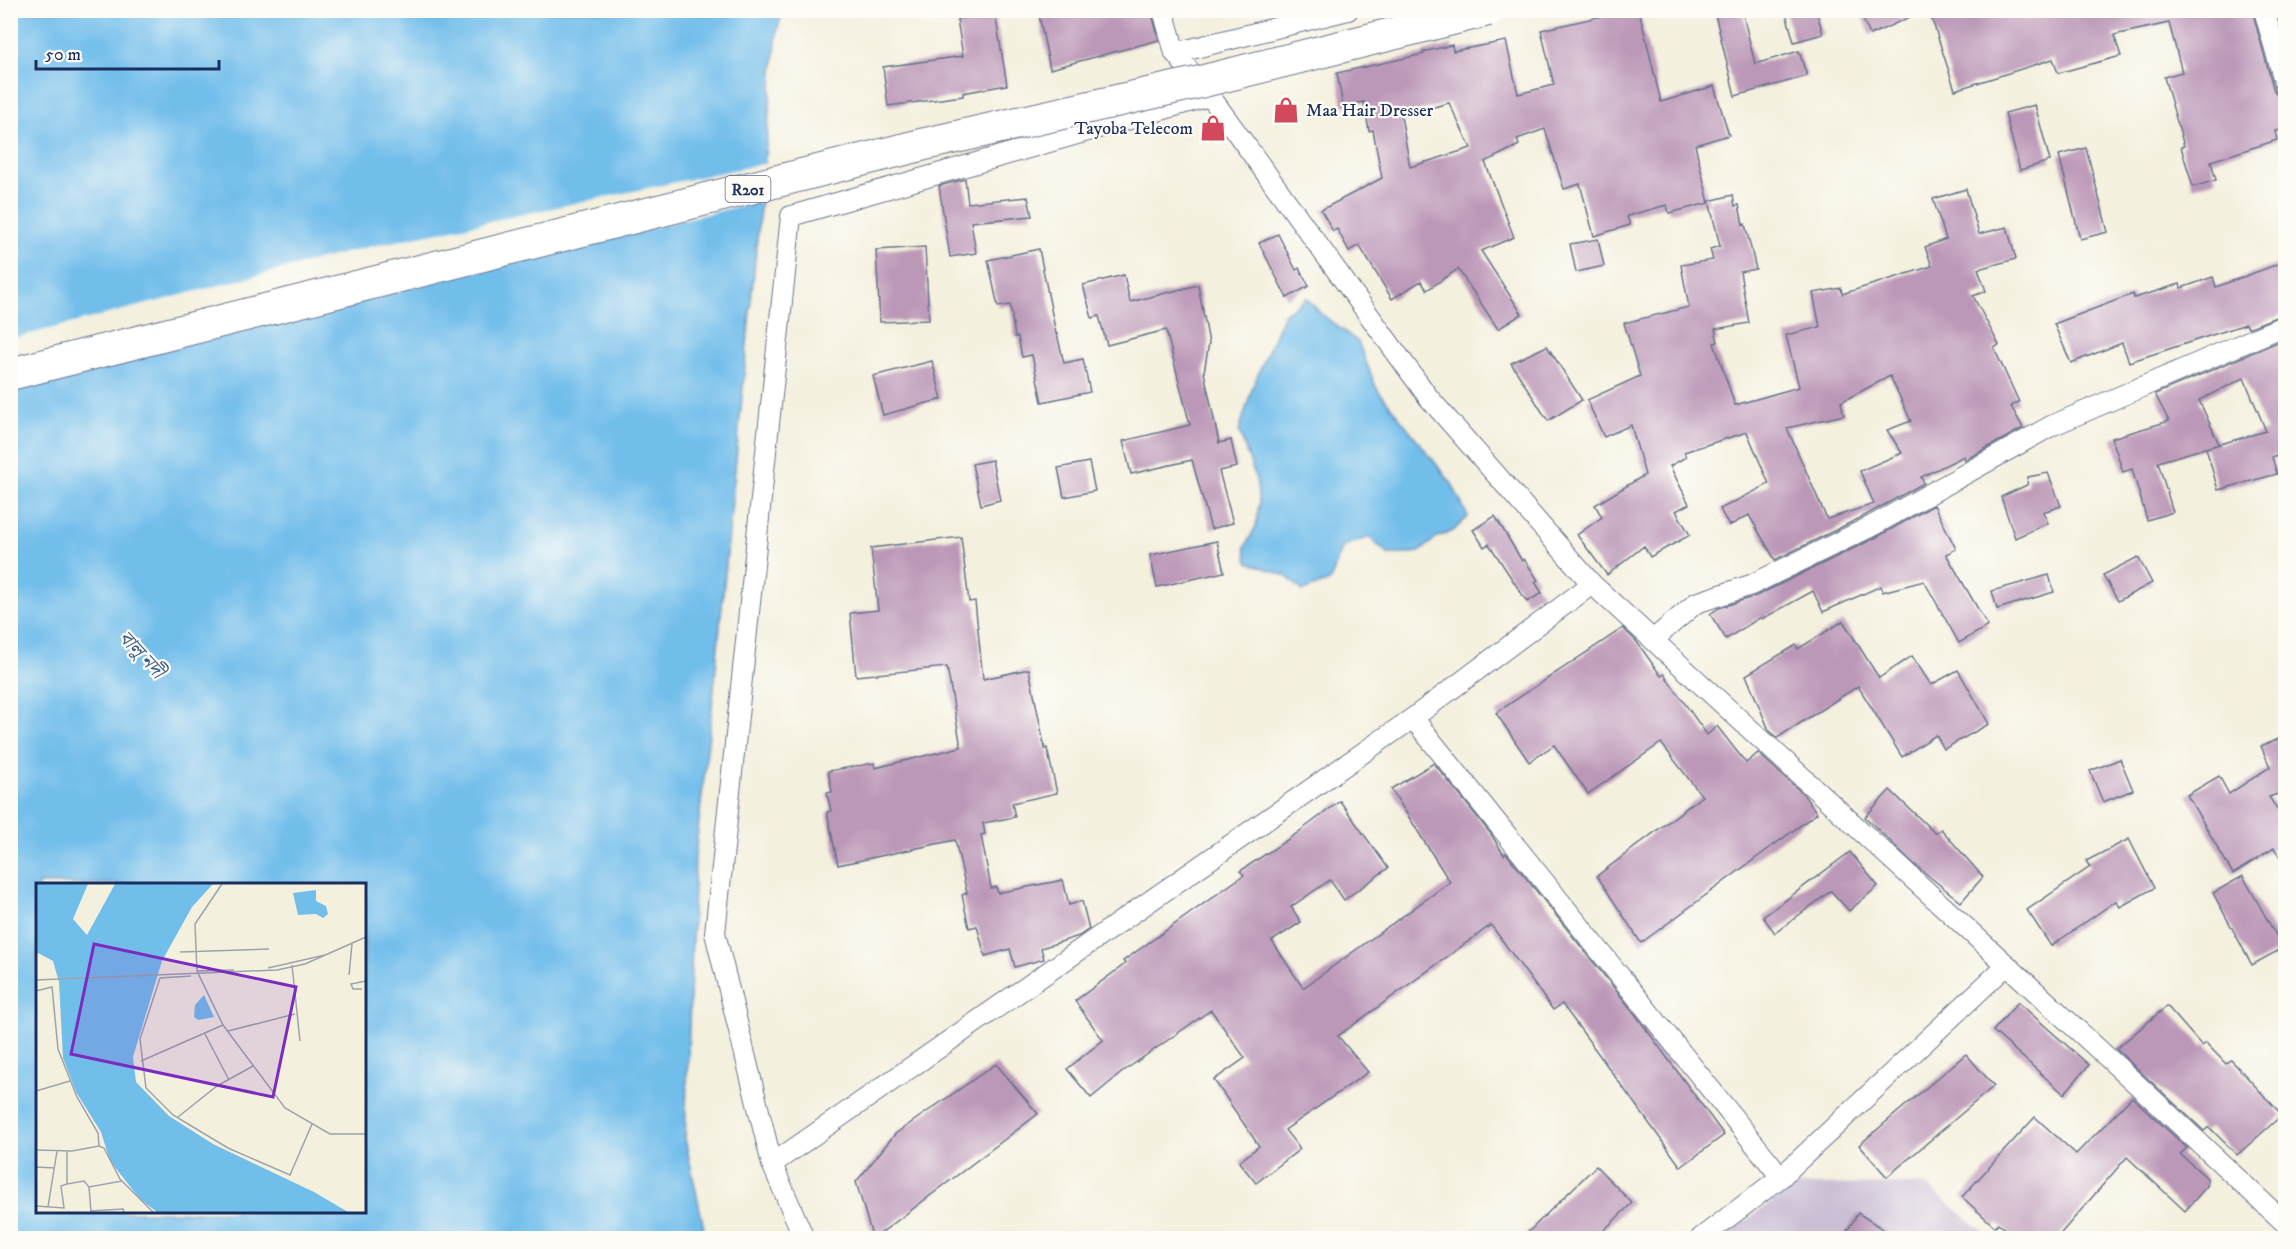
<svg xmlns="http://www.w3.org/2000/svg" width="2296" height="1249" viewBox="0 0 2296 1249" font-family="'IM FELL DW Pica','Noto Serif Bengali',serif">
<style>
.industrial{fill:#cbbfd5}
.water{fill:#72beeb;stroke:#4676a4;stroke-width:1.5;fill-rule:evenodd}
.pier{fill:#f4f0de}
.building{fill:#bc98b8;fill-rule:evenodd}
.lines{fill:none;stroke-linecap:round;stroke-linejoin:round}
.minor-casing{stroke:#67738b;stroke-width:22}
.minor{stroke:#fff;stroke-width:20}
.primary-bridge-casing{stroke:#67738b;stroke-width:34;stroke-linecap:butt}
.primary-bridge{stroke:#fff;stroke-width:32}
.labels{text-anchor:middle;stroke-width:4.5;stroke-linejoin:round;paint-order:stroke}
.shield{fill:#fdfcf7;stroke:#5f6c8c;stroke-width:1.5}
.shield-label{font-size:16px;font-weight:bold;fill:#1b2f5e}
.poi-label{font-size:18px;fill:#1b2f5e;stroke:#fdfcf7;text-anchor:start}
.water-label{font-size:20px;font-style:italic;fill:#355a88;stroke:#fdfcf7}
.inset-road{fill:none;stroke:#9da3ab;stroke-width:1.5}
.view{fill:#7b2cbf;fill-opacity:0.15;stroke:#7b2cbf;stroke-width:3}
.inset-edge{fill:none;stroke:#1b2f5e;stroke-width:3}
</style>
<rect width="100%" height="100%" fill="#fdfcf7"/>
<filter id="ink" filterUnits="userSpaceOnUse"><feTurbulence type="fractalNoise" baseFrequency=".0167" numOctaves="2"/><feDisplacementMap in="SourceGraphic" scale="12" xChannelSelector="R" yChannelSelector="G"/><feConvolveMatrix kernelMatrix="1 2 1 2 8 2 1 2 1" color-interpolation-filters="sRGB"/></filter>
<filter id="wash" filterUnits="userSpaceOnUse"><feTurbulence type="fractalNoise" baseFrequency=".008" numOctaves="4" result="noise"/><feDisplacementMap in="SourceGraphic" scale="24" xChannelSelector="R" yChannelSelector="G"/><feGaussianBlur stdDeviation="1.35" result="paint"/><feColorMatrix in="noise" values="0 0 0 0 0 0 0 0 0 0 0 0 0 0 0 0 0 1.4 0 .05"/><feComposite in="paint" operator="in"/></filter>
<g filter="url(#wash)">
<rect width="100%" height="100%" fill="#f4f0de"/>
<path class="industrial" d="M 1925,1184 L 1991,1238 L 1721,1238 L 1796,1185 Z"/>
<g class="water">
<path d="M 10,11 L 783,11 L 777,31 L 714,689 L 695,857 L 685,1139 L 706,1238 L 11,1238 ZM 38,884 L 364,884 L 364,1212 L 38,1212 Z"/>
<path d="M 1307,298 L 1320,313 L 1358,342 L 1377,389 L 1452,484 L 1468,517 L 1453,531 L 1438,537 L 1419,552 L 1406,554 L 1388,554 L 1369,537 L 1343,546 L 1330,581 L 1303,591 L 1286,576 L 1248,562 L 1245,547 L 1256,526 L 1259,503 L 1256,479 L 1239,431 L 1253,386 L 1284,314 Z"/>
</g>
<path class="pier" d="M 767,163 L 764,200 L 11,384 L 11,339 L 368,247 Z"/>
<g id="blocks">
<g class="building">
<path d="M 1038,10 L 1151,10 L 1159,40 L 1050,69 Z"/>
<path d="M 1615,10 L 1639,10 L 1661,102 L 1714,86 L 1729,135 L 1695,145 L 1709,203 L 1669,213 L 1667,205 L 1627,216 L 1630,225 L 1594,236 L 1580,184 L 1564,189 L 1545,129 L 1517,139 L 1519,145 L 1485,162 L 1514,237 L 1481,251 L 1522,314 L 1498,329 L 1458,269 L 1427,290 L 1421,281 L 1392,299 L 1359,245 L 1349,251 L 1337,229 L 1333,231 L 1321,210 L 1382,178 L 1373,130 L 1369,131 L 1364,102 L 1343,106 L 1337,73 L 1424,54 L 1423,52 L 1452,45 L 1453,51 L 1506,41 L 1518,94 L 1554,85 L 1541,30 L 1616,13 ZM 1449,103 L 1471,148 L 1410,167 L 1401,116 Z"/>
<path d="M 1714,10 L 1742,10 L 1755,64 L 1799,51 L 1807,76 L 1735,96 Z"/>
<path d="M 1785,10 L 1816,10 L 1823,34 L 1794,42 Z"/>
<path d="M 1859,10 L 1925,10 L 1870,35 Z"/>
<path d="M 1929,10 L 2252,10 L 2274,91 L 2278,97 L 2286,100 L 2286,130 L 2275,131 L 2277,140 L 2211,161 L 2216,180 L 2193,187 L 2181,147 L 2184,146 L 2164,77 L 2182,72 L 2169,23 L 2114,35 L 2121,56 L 2058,73 L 2053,59 L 1955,90 Z"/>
<path d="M 995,13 L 1007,85 L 963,93 L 963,96 L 888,106 L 883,67 L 963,56 L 957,19 Z"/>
<path d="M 2286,13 L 2286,42 L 2278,15 Z"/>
<path d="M 2035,105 L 2050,161 L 2020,170 L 2005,113 Z"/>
<path d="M 2086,148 L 2108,232 L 2080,239 L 2059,155 Z"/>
<path d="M 965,179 L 968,203 L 1028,197 L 1032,216 L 971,222 L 976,253 L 950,257 L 939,186 Z"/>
<path d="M 1966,189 L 1979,234 L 2007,227 L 2016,259 L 1978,269 L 1986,291 L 1973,296 L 1999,345 L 1994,348 L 2019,402 L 2011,406 L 2023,428 L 1965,460 L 1964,456 L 1921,477 L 1924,483 L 1866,515 L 1775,560 L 1749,515 L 1729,526 L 1720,509 L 1769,484 L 1747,432 L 1684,452 L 1686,457 L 1670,466 L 1689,504 L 1676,511 L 1690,535 L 1650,557 L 1644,546 L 1607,575 L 1577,535 L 1602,517 L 1595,505 L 1645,475 L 1631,425 L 1604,437 L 1587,400 L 1640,376 L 1624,323 L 1689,307 L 1681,265 L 1713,260 L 1710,249 L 1720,246 L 1709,201 L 1733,195 L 1735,206 L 1739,205 L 1743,225 L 1745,224 L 1756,269 L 1740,272 L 1749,323 L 1715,329 L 1718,342 L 1714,343 L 1735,405 L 1799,387 L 1786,335 L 1820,327 L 1813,293 L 1841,288 L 1842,294 L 1932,266 L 1925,247 L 1946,239 L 1933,199 ZM 1890,376 L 1911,421 L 1887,430 L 1902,453 L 1860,471 L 1874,504 L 1827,519 L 1787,428 L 1844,415 L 1841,402 Z"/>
<path d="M 1278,234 L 1296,270 L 1299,268 L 1309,286 L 1287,298 L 1259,243 Z"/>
<path d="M 1598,239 L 1604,266 L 1576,272 L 1570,244 Z"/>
<path d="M 925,247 L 929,320 L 880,322 L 876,250 Z"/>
<path d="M 1039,249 L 1056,334 L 1057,334 L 1064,363 L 1083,359 L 1090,392 L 1042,402 L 1032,355 L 1022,357 L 1018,337 L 1015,337 L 1010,305 L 998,307 L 988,260 Z"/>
<path d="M 2286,261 L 2286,313 L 2248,328 L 2246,324 L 2129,362 L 2122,343 L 2071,363 L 2054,324 L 2133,294 L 2134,298 L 2180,284 L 2181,288 L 2213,277 L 2216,287 Z"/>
<path d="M 1124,275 L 1130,302 L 1198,285 L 1209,343 L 1204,372 L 1219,443 L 1231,440 L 1237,467 L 1219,471 L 1233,523 L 1211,529 L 1192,460 L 1131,474 L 1123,441 L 1190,425 L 1166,330 L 1107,345 L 1099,316 L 1092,318 L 1083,285 Z"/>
<path d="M 2282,340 L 2286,347 L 2286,477 L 2276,455 L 2272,457 L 2277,474 L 2218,490 L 2206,448 L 2266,431 L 2244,378 L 2199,400 L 2219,444 L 2158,462 L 2173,512 L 2147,520 L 2132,469 L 2123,472 L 2112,438 L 2169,421 L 2155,394 Z"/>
<path d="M 1547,346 L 1582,400 L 1548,421 L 1511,363 Z"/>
<path d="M 932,361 L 942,399 L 883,415 L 873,376 Z"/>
<path d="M 992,460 L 1000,500 L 981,505 L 972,464 Z"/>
<path d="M 1089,462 L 1095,491 L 1064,497 L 1058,468 Z"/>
<path d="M 2048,473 L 2061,506 L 2043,512 L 2048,523 L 2015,538 L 2001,497 L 2027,485 L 2028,477 Z"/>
<path d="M 1934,505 L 1956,549 L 1946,554 L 1988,626 L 1959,643 L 1924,581 L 1882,592 L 1881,586 L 1823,612 L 1813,591 L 1762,619 L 1761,617 L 1726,639 L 1710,614 L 1719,608 L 1756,596 L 1877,537 Z"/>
<path d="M 1495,516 L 1522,561 L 1524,559 L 1538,580 L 1535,582 L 1542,593 L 1527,602 L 1489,544 L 1484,547 L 1473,530 Z"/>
<path d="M 961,537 L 969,602 L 975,601 L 983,679 L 1029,669 L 1045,749 L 1047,748 L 1057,793 L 1012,803 L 1015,817 L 983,823 L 985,834 L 981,835 L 991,888 L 996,887 L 998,893 L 1063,880 L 1069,905 L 1082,901 L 1089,929 L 1079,936 L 1041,948 L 1044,959 L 1015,967 L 1010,949 L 985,956 L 977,926 L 969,928 L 962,895 L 967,893 L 955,840 L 838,865 L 827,812 L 831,811 L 827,793 L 832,792 L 828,771 L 874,763 L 875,768 L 961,747 L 947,667 L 856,676 L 850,613 L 878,610 L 871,548 Z"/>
<path d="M 1217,541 L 1224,572 L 1157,587 L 1150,555 Z"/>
<path d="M 2138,557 L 2152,583 L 2118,601 L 2103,575 Z"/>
<path d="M 2049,575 L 2054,592 L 1997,609 L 1992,591 Z"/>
<path d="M 1843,621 L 1879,678 L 1912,656 L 1931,685 L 1958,670 L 1989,724 L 1944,749 L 1936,735 L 1902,757 L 1858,686 L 1777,738 L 1769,730 L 1746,675 L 1796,645 L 1798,649 Z"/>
<path d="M 1623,628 L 1637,642 L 1661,676 L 1664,674 L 1707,735 L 1717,726 L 1746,763 L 1758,753 L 1803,794 L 1817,813 L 1641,943 L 1597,876 L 1702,796 L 1661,743 L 1588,794 L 1554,745 L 1529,762 L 1496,713 Z"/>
<path d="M 2286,736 L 2286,803 L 2281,793 L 2269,797 L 2286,822 L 2286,865 L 2274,848 L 2233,874 L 2187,795 L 2219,776 L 2229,794 L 2270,767 L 2261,746 Z"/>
<path d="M 2120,759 L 2133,790 L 2103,802 L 2090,771 Z"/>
<path d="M 1434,763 L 1491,834 L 1504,855 L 1506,853 L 1635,1014 L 1724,1135 L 1681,1167 L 1562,1004 L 1553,1010 L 1491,925 L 1338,1036 L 1368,1072 L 1285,1130 L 1300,1149 L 1256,1183 L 1239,1162 L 1259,1146 L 1214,1080 L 1245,1058 L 1211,1010 L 1125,1070 L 1091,1098 L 1067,1069 L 1103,1040 L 1075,1001 L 1125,964 L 1123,961 L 1244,875 L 1240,871 L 1296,834 L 1340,801 L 1388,868 L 1344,900 L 1330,880 L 1291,907 L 1301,922 L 1272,941 L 1303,988 L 1450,882 L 1391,789 Z"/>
<path d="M 1890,790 L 1935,833 L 1941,829 L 1983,877 L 1961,902 L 1914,864 L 1865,817 Z"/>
<path d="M 2129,839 L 2154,888 L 2120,907 L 2116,901 L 2051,946 L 2027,910 L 2090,867 L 2086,861 Z"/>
<path d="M 1850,852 L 1878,886 L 1849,911 L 1831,891 L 1775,933 L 1763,917 Z"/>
<path d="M 2243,876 L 2283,948 L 2252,965 L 2213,893 Z"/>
<path d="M 2018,1002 L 2089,1065 L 2064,1094 L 1993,1031 Z"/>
<path d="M 2167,1006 L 2202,1046 L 2206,1043 L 2226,1064 L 2231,1060 L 2282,1115 L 2237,1155 L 2209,1127 L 2204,1131 L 2116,1049 Z"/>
<path d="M 1966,1054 L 1994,1086 L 1887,1177 L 1859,1145 Z"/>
<path d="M 996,1064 L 1038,1114 L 873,1239 L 856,1182 L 895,1134 Z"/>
<path d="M 2132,1097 L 2187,1148 L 2180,1154 L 2207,1178 L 2207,1186 L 2185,1211 L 2127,1157 L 2056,1239 L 2016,1239 L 1998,1223 L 1995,1227 L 1962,1197 L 2035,1117 L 2076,1154 Z"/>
<path d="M 1596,1166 L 1632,1203 L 1595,1239 L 1521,1239 Z"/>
<path d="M 1858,1213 L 1898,1239 L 1842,1239 Z"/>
</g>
</g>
</g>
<g filter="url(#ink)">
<use href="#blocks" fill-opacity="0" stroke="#67738b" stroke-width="1.5"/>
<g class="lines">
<g class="minor-casing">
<g id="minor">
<path d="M 1163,10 L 1175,53 L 1210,96 L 1429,398 L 1592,584 L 2145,1092 L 2286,1224"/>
<path d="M 2264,10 L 2286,88"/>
<path d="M 1175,53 L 1348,10"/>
<path d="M 1654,639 L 1696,603 L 1751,585 L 1872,526 L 2051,426 L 2286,325"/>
<path d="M 1413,718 L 1781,1177"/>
<path d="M 772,1164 L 1413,718 L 1592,584"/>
<path d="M 804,1238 L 772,1164 L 715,933 L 791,216 L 1210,96"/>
<path d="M 1701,1238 L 1781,1177 L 2007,965"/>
</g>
</g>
<use href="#minor" class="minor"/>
<g class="primary-bridge-casing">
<path id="primary-bridge" d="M 10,374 L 925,144 L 1196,83 L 1488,10"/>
</g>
<use href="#primary-bridge" class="primary-bridge"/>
</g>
</g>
<defs>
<g id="shop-bare" transform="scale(2.07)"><path d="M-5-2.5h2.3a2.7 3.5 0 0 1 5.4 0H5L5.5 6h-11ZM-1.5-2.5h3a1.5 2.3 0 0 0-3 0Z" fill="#d1495b" stroke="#fdfcf7" stroke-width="2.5" paint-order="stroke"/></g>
</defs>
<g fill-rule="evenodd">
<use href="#shop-bare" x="1286" y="110"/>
<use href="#shop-bare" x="1213" y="128"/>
</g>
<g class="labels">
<rect class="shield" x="725.5" y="176" width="45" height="26" rx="4.5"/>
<g class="shield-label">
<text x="748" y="195">R201</text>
</g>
<g class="poi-label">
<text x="1306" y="116">Maa Hair Dresser</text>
<text x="1193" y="134" text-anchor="end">Tayoba Telecom</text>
</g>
<g class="water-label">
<text transform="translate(142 654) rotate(47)" y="7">বালু নদী</text>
</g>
</g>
<g transform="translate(36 883)">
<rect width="330" height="330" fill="#f4f0de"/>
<path d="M 0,1 L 52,1 L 37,36 L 51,52 L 79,1 L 177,1 L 156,24 L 126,78 L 97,174 L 100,199 L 133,233 L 177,261 L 278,309 L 312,329 L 121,329 L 104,316 L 74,278 L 65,249 L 40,209 L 27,175 L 23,99 L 17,78 L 0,69 ZM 280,7 L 280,18 L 290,23 L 292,31 L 287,35 L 280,31 L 262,32 L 257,10 ZM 168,112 L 178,134 L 162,137 L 158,134 L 159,122 Z" fill="#72beeb"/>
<path class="inset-road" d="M 186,1 L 159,41 L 161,88 L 187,142 L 249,225 L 294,251 L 330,251M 144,69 L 233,66M 256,82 L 264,158M 232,85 L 289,72M 161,88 L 198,87M 313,92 L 316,61M 155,93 L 124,95 L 104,156 L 110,205 L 137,232 L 192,265 L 254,292 L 276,241M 0,97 L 241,87 L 269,81 L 330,54M 326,106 L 317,106 L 315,101 L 330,98M 0,108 L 16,104 L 22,166 L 41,214 L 62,250 L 63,263 L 68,265 L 84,296 L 117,329M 192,148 L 259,131M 169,151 L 193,197M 105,178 L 187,142M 0,208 L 34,198M 142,234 L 181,203 L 217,183M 0,267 L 36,268 L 63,263M 0,284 L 19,285M 31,301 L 48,298 L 53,304 L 86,298M 53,304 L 55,329M 0,323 L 28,325 L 25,303 L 31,301 L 31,268M 12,324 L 21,268M 54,328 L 87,326 L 88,329"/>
<path class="view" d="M 58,61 L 260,104 L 237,214 L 35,171 Z"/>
<rect width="330" height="330" class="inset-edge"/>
</g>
<rect width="2296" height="1249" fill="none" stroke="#fdfcf7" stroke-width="36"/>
<path d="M36 60v9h183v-9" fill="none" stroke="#1b2f5e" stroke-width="3"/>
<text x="45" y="60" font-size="18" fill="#1b2f5e" stroke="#fdfcf7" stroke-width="4.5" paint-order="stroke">50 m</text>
</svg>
